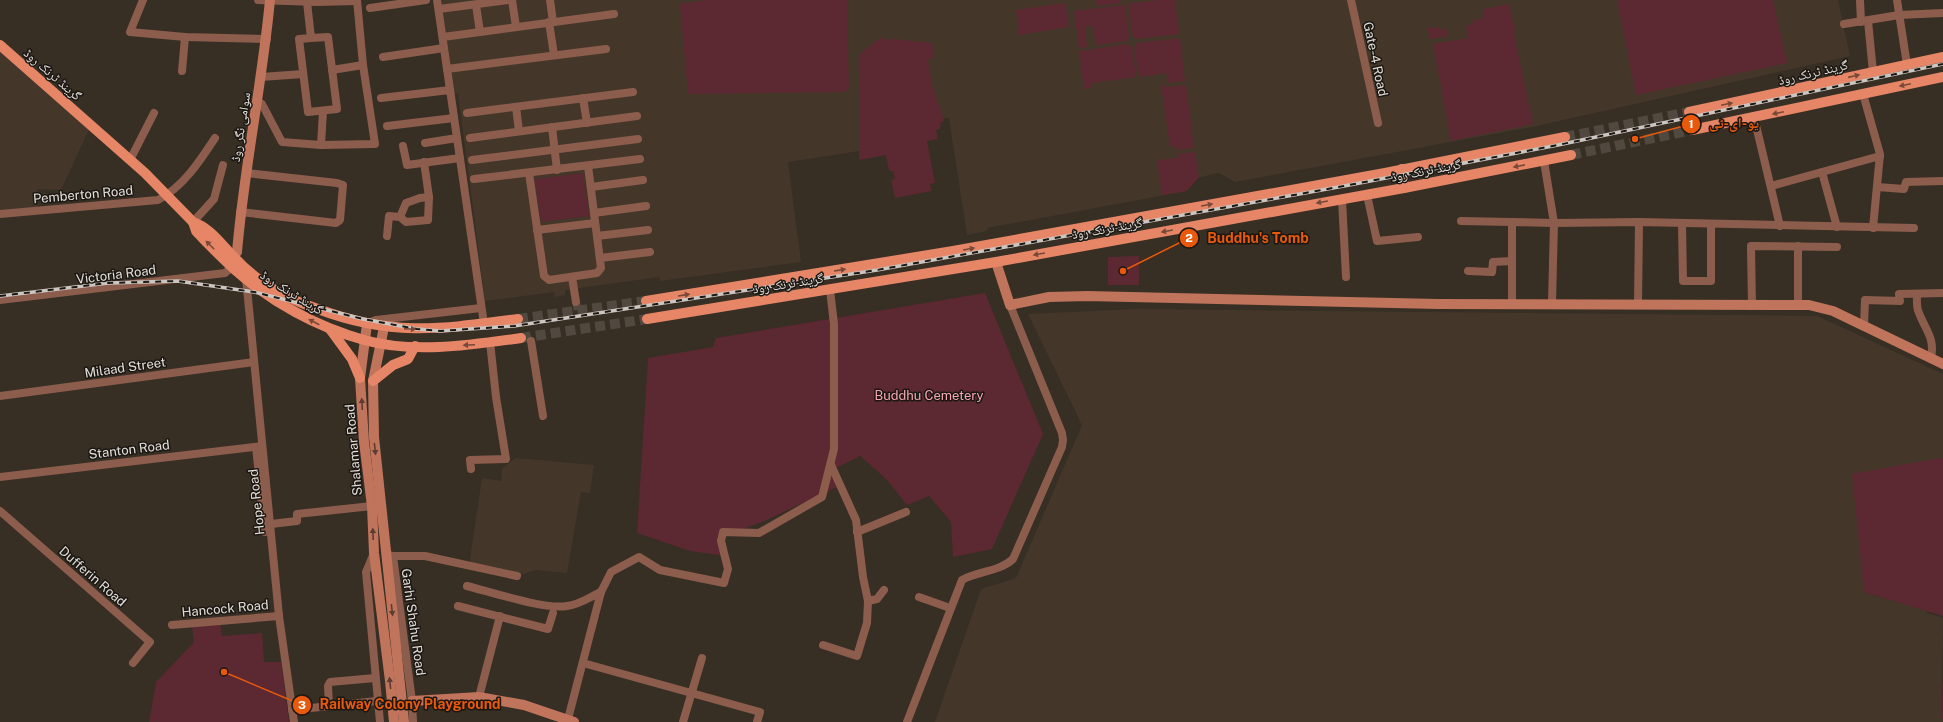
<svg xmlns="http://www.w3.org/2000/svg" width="1943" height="722" viewBox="0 0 1943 722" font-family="'Public Sans','Noto Naskh Arabic',sans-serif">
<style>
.built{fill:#44372a}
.green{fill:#5c2831}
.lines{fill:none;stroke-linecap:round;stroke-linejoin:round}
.street-tunnel{stroke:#51483f;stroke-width:8;stroke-dasharray:8 4;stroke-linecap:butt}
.primary-tunnel{stroke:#51483f;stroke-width:10;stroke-dasharray:10 5;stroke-linecap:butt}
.street{stroke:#8c5d4d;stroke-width:8}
.secondary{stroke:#bf745b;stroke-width:10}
.primary{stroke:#e68666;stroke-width:10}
.rail-casing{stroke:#cdc6c0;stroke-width:3.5}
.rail{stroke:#1b1713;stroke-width:2;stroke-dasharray:6;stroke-linecap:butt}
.oneway{fill:#764938}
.oneway2{fill:#5d3c30}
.labels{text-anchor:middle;stroke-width:3;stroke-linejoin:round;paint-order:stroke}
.street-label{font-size:13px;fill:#e4ded8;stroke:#1b1713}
.park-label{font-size:13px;fill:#f5a5af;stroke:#1b1713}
.leader{fill:none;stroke:#e8590c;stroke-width:1.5}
.callout-dot{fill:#e8590c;stroke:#1b1713;stroke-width:1.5}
.mark-label{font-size:12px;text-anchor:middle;font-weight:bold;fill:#fff}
.callout-label{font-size:14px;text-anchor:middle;font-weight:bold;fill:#e8590c;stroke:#1b1713;stroke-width:3;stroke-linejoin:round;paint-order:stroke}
</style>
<rect width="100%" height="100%" fill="#372e24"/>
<g class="built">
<path d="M 440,0 L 1838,0 L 1850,56 L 1532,127 L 1235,182 L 1219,173 L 1213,174 L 1198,178 L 1187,191 L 987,228 L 987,231 L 967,235 L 949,118 L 939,119 L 924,141 L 788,162 L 801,262 L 660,281 L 659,277 L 565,290 L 565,295 L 555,297 L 554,292 L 485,301 L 458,93 L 453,94 Z"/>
<path d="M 0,45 L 91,125 L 61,190 L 37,189 L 38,208 L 0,213 Z"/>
<path d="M 1136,309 L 1817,316 L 1943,374 L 1943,459 L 1940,458 L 1864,592 L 1927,611 L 1926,613 L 1943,618 L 1941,719 L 1943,719 L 1943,722 L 935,722 L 981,589 L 1016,578 L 1082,425 L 1028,314 Z"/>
<path d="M 515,458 L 594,465 L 590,493 L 581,492 L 567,573 L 536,570 L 517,576 L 469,566 L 482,478 L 501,481 L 502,469 Z"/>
</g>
<g class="green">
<path d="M 708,0 L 847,0 L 849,87 L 845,92 L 688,94 L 680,4 Z"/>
<path d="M 1096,0 L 1120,0 L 1121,3 L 1097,6 Z"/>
<path d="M 1158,0 L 1175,0 L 1179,34 L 1136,39 L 1133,37 L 1128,4 Z"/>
<path d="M 1617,0 L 1773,0 L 1787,63 L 1636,95 Z"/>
<path d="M 1065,3 L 1069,27 L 1018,35 L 1017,28 L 1019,28 L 1016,10 Z"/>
<path d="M 1509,4 L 1515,30 L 1513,31 L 1533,124 L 1451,141 L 1433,44 L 1468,38 L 1466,26 L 1473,24 L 1472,21 L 1483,18 L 1484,9 Z"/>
<path d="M 1125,5 L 1129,38 L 1127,41 L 1096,45 L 1092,25 L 1085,26 L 1087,47 L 1079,48 L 1074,11 Z"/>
<path d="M 1427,26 L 1431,28 L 1439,27 L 1440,30 L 1447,29 L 1448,36 L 1430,39 Z"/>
<path d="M 881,37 L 885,40 L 893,39 L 932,43 L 934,58 L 928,59 L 932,85 L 944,121 L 941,122 L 940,129 L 936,130 L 938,139 L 927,141 L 935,183 L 930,184 L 932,191 L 895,198 L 891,180 L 895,179 L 893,171 L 889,171 L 886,155 L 859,160 L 859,55 Z"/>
<path d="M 1180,38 L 1185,81 L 1168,83 L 1166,73 L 1139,77 L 1134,47 L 1137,43 Z"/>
<path d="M 1127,44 L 1132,47 L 1136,77 L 1092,83 L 1092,88 L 1084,89 L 1079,51 Z"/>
<path d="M 1161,84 L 1164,84 L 1165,87 L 1186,85 L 1194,148 L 1176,150 L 1175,146 L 1170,147 Z"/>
<path d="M 1195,152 L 1199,177 L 1187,191 L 1162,195 L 1157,160 L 1177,158 L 1177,154 Z"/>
<path d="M 583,173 L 589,216 L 541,222 L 535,179 Z"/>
<path d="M 1139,256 L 1139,285 L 1108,285 L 1108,257 Z"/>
<path d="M 985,293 L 1043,434 L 992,549 L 953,557 L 951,522 L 929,496 L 907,505 L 886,479 L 860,456 L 832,470 L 839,486 L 762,522 L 723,536 L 726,556 L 690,551 L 637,533 L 648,358 L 713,347 L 716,338 Z"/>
<path d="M 1940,458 L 1943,459 L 1943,616 L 1864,592 L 1852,474 Z"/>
<path d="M 220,622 L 222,636 L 262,633 L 264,662 L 281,662 L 289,722 L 149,722 L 156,682 L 194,642 L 192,625 Z"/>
<path d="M 1943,677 L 1943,719 L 1941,719 Z"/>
</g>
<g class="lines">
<path class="street-tunnel" d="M 576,302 L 578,311"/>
<g class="primary-tunnel">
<path d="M 1565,137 L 1689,112"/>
<path d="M 1571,155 L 1692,130"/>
<path d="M 518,319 L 646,301"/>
<path d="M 521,338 L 647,319"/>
</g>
<g class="street">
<path d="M 143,0 L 130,32 L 185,37 L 267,39"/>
<path d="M 258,0 L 316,2 L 357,1"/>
<path d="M 437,0 L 484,324"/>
<path d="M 512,0 L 516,27"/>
<path d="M 550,0 L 553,22"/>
<path d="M 1351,0 L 1378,123"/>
<path d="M 1860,0 L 1861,22"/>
<path d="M 1897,0 L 1907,65"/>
<path d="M 307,2 L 311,38 L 299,39 L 308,112 L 337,109 L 328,37 L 311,38"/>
<path d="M 476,5 L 480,32"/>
<path d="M 370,8 L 426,0"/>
<path d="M 439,9 L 508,0"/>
<path d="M 1868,21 L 1873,72"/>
<path d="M 549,22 L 554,55"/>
<path d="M 1844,24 L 1899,15 L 1943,13"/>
<path d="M 443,37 L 614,14"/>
<path d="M 383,57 L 444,48"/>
<path d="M 447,69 L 606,49"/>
<path d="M 332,70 L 363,65"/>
<path d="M 182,71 L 185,37"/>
<path d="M 261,77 L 303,74"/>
<path d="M 1863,94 L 1880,154 L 1873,228"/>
<path d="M 381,98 L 450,90"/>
<path d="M 583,98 L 587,123"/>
<path d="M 257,102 L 262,104 L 282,142 L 321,145 L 375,144 L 363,65 L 357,0"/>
<path d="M 516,107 L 519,131"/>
<path d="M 467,113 L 633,92"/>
<path d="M 1754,117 L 1780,226"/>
<path d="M 387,126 L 454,118"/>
<path d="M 552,127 L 557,170"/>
<path d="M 470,138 L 637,116"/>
<path d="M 425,143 L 457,138"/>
<path d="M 321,145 L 323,111"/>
<path d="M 403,146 L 407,165 L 460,158"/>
<path d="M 130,160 L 154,113"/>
<path d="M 472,160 L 638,139"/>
<path d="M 1544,161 L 1554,223 L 1639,222 L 1914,228"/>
<path d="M 1822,172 L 1837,227"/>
<path d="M 529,173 L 544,276 L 549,280 L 597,273 L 601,268 L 588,166"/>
<path d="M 474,179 L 640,159"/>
<path d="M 1771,186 L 1880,156"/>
<path d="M 591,187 L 643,180"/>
<path d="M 1877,187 L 1904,189 L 1906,182 L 1943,181"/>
<path d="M 1367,195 L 1377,241 L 1418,237"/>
<path d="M 1342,199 L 1346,277"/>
<path d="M 240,212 L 336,223 L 340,220 L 343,185 L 337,183 L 246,173"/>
<path d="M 594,213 L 646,206"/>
<path d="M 0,214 L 158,200 C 183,187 200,161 215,138"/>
<path d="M 400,217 L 406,222 L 428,220 L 429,197"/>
<path d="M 1461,221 L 1512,222"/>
<path d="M 193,222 L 214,199 L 223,165"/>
<path d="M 1682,224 L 1683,281 L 1711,281 L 1711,225"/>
<path d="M 537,230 L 595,223"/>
<path d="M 387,236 L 389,216 L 400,217 L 406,203 L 420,198 L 429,197 L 424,162"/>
<path d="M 597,236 L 648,230"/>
<path d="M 600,258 L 650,252"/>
<path d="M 1468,271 L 1492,272 L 1493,262 L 1512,261"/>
<path d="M 572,277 L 576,302"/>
<path d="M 246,278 L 279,616 L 294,722"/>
<path d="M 1917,294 C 1917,300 1916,308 1919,313 C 1926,331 1935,338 1931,358 L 1936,360"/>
<path d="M 0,300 L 225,273 L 232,267"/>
<path d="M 1512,304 L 1512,222 L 1554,223 L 1552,303"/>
<path d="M 1638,304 L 1639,222"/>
<path d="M 1798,305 L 1798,246"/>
<path d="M 1752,306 L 1751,246 L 1837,247"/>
<path d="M 369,323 L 376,320 L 481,308"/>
<path d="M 1864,326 L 1865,300 L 1900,301 L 1899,294 L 1943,293"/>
<path d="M 531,341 L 543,416"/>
<path d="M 0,396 L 254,362"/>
<path d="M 256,447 L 265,532"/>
<path d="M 471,469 L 470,460 L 506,459 L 496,397 L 490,342"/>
<path d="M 0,477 L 262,446"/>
<path d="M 0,511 L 150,642 L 133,663"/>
<path d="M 271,524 L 297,521 L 297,514 L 372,506"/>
<path d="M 857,532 L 906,512"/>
<path d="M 374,553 L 366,572 L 380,722"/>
<path d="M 386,554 L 393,556 L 412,701 L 413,722"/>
<path d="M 393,556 L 425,556 L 517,576"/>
<path d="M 467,586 C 491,592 545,610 567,606 C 579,605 590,597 601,592"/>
<path d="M 919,597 L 950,608"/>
<path d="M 868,601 L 877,599 L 884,590"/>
<path d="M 458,606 L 548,629 L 553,613"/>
<path d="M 172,625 L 279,616"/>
<path d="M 823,645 L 857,656 L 867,623 L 868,601 L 863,577 L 856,520 L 831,465"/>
<path d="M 583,663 L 760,712 L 757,722"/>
<path d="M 479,697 L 500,616"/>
<path d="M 329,706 L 328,686 L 330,682 L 375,678"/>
<path d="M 292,710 L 377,701"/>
<path d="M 568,719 L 601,592 L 611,572 L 639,557 L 660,570 L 724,583 L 728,569 L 721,541 L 723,532 L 759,533 L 822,497 L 834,449 L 834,324 L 830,290"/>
<path d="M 683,722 L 702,658"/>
<path d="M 907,722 L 962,580 C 978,571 999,572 1013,559 L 1062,447 L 1063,440 L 1062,433 L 1010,305"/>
</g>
<g class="secondary">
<path d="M 233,256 L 237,252 C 244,168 262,85 270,0"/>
<path d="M 996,262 L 1010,305 L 1049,297 L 1087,296 L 1438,304 L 1809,305 L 1833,311 L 1943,364"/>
<path d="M 367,324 L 360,378 L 364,442 L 372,506 L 374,553 L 390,681 L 394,722"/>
<path d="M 384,327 L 373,381 L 374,437 L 404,722"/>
<path d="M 412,701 L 479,697 L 524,705 L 574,722"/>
</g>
<g class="primary">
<path d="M 0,45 L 145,173 L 193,222 C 211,228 223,247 236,259 C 244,268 254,276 264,283 C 280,294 299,303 318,309 C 392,337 442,329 518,319"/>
<path d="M 1689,112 L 1943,57"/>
<path d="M 1692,130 L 1943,77"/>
<path d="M 1402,169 L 1404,188"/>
<path d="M 193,222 L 196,231 C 208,244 221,257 234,269 C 271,302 317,327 364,340 C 414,354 471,345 521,338"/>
<path d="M 646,301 L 953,251 L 1385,173 L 1565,137"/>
<path d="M 647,319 L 996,262 L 1404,188 L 1571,155"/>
<path d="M 330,329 L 352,359 L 360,378"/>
<path d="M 373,381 L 393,365 L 408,359 L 415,346"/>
</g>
<g class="rail-casing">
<path id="rail" d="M 0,296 L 108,283 L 178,281 L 254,292 L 363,319 L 417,329 L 440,331 L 514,326 L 877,270 L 1344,186 L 1558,145 L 1943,64"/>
</g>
<use href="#rail" class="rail"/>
</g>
<defs><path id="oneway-solid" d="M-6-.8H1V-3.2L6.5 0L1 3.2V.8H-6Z"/></defs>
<g class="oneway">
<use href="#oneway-solid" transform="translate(1854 76) rotate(-13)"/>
<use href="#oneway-solid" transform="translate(1905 85) rotate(168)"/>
<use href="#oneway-solid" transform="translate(1727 104) rotate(-12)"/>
<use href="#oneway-solid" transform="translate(1778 113) rotate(168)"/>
<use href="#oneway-solid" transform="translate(1519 166) rotate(169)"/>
<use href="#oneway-solid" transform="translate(1322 202) rotate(170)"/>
<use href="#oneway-solid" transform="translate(1207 205) rotate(-10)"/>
<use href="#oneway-solid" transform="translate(1167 231) rotate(170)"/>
<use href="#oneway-solid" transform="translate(210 245) rotate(-135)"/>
<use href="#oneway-solid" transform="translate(969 249) rotate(-10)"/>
<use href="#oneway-solid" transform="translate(1039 254) rotate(170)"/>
<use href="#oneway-solid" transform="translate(840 270) rotate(-9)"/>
<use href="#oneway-solid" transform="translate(684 295) rotate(-9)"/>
<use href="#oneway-solid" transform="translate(314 322) rotate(-153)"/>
<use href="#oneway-solid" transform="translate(410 329) rotate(2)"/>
<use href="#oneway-solid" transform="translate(469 345) rotate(177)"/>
</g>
<g class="oneway2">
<use href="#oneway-solid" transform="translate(362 404) rotate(-93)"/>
<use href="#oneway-solid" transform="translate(375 449) rotate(84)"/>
<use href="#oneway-solid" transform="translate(373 534) rotate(-92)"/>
<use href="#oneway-solid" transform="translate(392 610) rotate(84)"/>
<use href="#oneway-solid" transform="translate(390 683) rotate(-96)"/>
</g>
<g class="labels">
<g class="street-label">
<text transform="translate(1376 59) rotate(78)" y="5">Gate-4 Road</text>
<text transform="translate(1813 72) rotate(-13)" y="5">گرینڈ ٹرنک روڈ</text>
<text transform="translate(53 74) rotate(41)" y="5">گرینڈ ٹرنک روڈ</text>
<text transform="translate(240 127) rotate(-81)" y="5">سوامی نگر روڈ</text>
<text transform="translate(1426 170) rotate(-11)" y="5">گرینڈ ٹرنک روڈ</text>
<text transform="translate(83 194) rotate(-5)" y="5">Pemberton Road</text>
<text transform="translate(1107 228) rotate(-10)" y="5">گرینڈ ٹرنک روڈ</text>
<text transform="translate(116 274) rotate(-7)" y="5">Victoria Road</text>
<text transform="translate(788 283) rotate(-9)" y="5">گرینڈ ٹرنک روڈ</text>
<text transform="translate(292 292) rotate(32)" y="5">گرینڈ ٹرنک روڈ</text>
<text transform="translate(125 367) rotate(-8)" y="5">Milaad Street</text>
<text transform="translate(129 449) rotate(-7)" y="5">Stanton Road</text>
<text transform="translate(353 450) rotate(-95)" y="5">Shalamar Road</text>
<text transform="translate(256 502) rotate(-96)" y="5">Hope Road</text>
<text transform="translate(93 576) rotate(41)" y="5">Dufferin Road</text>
<text transform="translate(225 608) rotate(-5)" y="5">Hancock Road</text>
<text transform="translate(414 622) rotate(82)" y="5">Garhi Shahu Road</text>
</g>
<g class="park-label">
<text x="929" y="400">Buddhu Cemetery</text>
</g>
</g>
<path class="leader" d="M1635 139L1691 124M1123 271L1189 238M224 672L302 705"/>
<g class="callout-dot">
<circle cx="1635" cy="139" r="4"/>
<circle cx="1123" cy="271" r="4"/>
<circle cx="224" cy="672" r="4"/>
<circle cx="1691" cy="124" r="10"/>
<circle cx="1189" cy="238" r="10"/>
<circle cx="302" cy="705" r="10"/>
</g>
<g class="mark-label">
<text x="1691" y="128">1</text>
<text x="1189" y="242">2</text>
<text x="302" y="709">3</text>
</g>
<g class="callout-label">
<text x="1734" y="128">یو-ای-ٹی</text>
<text x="1258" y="243">Buddhu's Tomb</text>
<text x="410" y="709">Railway Colony Playground</text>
</g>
</svg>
